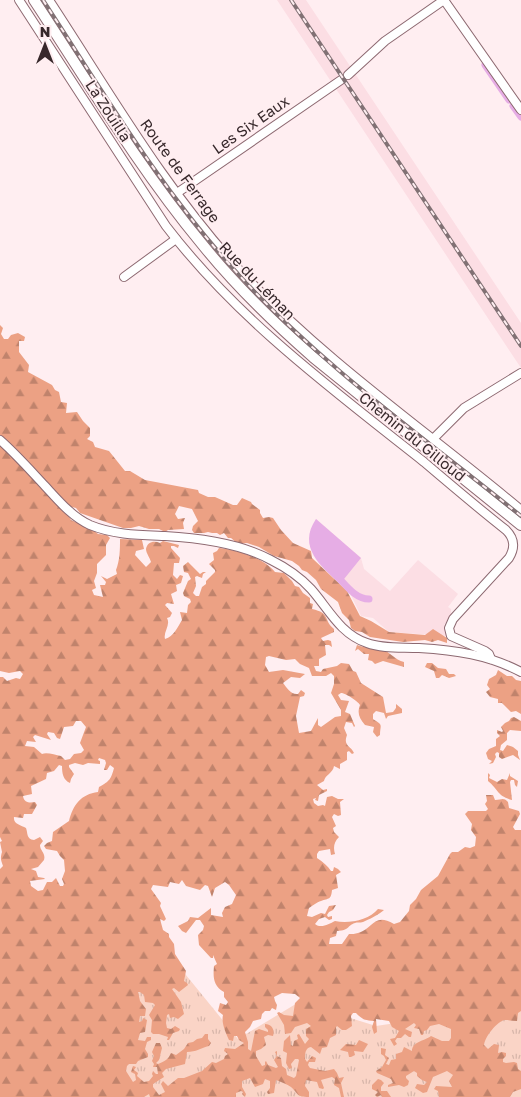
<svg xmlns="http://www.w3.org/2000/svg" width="521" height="1097" viewBox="0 0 521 1097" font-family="'Golos Text',sans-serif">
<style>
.built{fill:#fcdee4}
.grass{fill:url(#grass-tufts)}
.forest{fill:url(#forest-firs);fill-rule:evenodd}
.water{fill:#e6ade5}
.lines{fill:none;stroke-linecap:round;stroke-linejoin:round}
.canal{stroke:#e6ade5;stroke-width:7}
.minor-casing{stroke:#8d6971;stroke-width:10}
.major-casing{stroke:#8d6971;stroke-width:12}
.minor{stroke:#fff;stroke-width:8}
.major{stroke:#fff;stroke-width:10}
.rail-casing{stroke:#817174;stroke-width:4}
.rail{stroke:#ffeef1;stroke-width:2;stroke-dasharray:5.5;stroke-linecap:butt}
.labels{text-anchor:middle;stroke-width:4;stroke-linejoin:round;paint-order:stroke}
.street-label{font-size:15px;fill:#37282b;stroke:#ffeef1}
</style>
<defs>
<pattern id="grass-tufts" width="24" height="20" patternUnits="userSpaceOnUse" patternTransform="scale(1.25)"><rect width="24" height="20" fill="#fad4c6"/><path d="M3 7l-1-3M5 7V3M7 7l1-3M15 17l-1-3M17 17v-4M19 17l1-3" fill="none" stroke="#d7b6aa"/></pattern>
<pattern id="forest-firs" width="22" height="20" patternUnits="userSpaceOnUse" patternTransform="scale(1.25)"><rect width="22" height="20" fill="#eca184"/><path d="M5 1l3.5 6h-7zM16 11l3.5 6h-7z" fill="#c0836c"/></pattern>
</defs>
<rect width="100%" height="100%" fill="#ffeef1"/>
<g class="built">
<path d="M 277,0 L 306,0 L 521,323 L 521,368 Z"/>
<path d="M 316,519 L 361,558 L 364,569 L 390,591 L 418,560 L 458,594 L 448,607 L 451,609 L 451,615 L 444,625 L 447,636 L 389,632 L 373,618 L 361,616 L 348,589 L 320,565 L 313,555 L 309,543 L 310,533 Z"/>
</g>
<path class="grass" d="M 0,916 L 151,932 L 238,1039 L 299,1002 L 376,1026 L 521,1004 L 521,1097 L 0,1097 Z"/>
<g class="forest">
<path d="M 0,325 L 3,328 L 1,334 L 4,339 L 8,339 L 11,335 L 18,333 L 25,337 L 24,341 L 19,341 L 19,352 L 29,365 L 28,372 L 52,385 L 55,390 L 59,392 L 61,402 L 67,403 L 66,413 L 77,412 L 83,421 L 90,428 L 90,436 L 87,439 L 93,442 L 95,447 L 109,451 L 125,471 L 130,471 L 145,480 L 198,490 L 199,493 L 208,497 L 215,497 L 233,505 L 237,505 L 242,498 L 251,502 L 252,504 L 260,510 L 260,513 L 263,518 L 269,517 L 273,518 L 281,530 L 293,543 L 311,551 L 312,558 L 347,591 L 360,616 L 371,621 L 389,632 L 425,635 L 433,629 L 447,638 L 447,643 L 438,640 L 432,642 L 425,640 L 403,642 L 370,637 L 362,632 L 355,631 L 351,628 L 349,620 L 342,613 L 338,602 L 321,589 L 316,580 L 307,572 L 302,570 L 299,566 L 292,561 L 274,556 L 259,547 L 247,543 L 238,544 L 231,538 L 228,538 L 224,533 L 220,535 L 217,533 L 212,533 L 208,532 L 204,533 L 194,533 L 192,530 L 193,526 L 198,521 L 192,509 L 179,506 L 175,514 L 178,519 L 185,518 L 183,523 L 184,529 L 168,530 L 165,532 L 159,529 L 149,529 L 139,526 L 131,528 L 123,528 L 80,513 L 76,508 L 72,507 L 66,512 L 71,520 L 93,530 L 98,534 L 107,535 L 110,538 L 106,545 L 106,555 L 97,564 L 97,573 L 94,581 L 96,588 L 92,590 L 94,595 L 103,597 L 100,585 L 105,585 L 106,582 L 101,576 L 107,579 L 117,574 L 116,570 C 120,560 120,549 120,539 L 142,540 L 144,549 L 136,551 L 135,555 L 146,567 L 151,562 C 150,558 146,553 146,549 C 147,542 154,540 160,543 L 163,541 L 179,545 L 178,548 L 174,546 L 171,546 L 171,548 L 180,558 L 179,563 L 174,563 L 173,575 L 177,579 L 180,575 L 183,576 L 181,583 L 176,585 L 177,591 L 171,594 L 174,604 L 167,603 L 165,605 L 172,613 L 170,617 L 167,618 C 171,625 163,632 165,639 C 174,636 177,628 182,620 L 180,612 L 187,613 L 188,605 L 191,602 L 190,599 L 184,596 L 183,593 L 188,581 L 191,579 L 188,573 L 184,572 L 183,566 L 188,562 L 200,574 L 203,572 L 206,572 L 203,574 L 202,578 L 197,576 L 195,577 L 196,586 L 193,593 L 196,596 L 199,596 L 202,587 L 206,584 L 206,581 L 215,572 L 215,570 L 209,564 L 214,560 L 213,553 L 217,551 L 219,548 C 237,550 264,558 275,572 L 284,573 L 292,581 L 295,586 L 299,587 L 303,593 L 310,598 L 310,603 L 313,604 L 312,609 C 331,613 323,620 334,629 L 334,632 L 321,638 L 323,641 L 328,640 L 331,641 L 332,647 L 329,645 L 325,645 L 326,655 L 319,659 L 319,666 L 314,666 L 316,671 L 321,672 L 323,669 L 337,666 L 341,663 L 349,664 L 353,671 L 356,672 L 361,683 L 383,697 L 386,713 L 393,712 L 396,708 L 396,704 L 402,709 L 402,713 L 388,716 L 386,719 L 384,713 L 376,711 L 373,714 L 373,719 C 384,726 380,724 380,735 L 377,737 L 373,732 L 374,727 L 365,725 C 359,718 357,713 360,705 C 358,701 345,693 341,693 L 338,695 L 341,700 L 349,701 L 345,712 L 350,714 L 355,726 L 354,727 L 352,723 L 346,722 L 344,728 L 347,735 C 343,746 350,745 354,753 L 352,754 L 349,751 L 347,752 L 347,760 L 340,764 L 340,769 L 334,766 C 333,773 325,775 324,781 L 317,785 L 323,790 L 327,789 L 327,791 L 319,795 L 318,801 L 315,800 L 316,798 L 313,799 L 314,803 L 318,806 L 323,805 L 325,806 L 327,797 L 332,796 L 338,799 L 344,799 L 340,802 L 341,815 L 338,816 L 334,814 L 332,817 L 336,826 L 333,828 L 334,832 L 339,837 C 334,842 333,847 335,854 L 331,855 L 330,849 L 319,851 L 317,854 L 317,858 C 323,862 328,866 331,871 L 333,871 L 334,867 L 338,869 L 341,872 L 336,875 L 338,888 L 332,890 C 331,900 329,898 321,901 C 317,902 312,906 309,908 L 307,916 L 312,917 L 321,913 L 325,914 L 329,906 L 336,905 L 333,910 L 329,912 L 327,915 L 328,917 L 332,916 L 332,919 L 329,920 L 325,917 L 319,919 L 315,924 C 321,929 329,924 335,921 C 349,924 369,920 378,909 L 384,910 C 380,914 368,920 363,922 C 360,923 357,922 355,923 C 346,926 351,930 337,931 L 336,936 L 330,938 L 329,944 L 342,944 L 349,934 C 352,934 355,934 358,933 C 374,928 374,912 394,924 L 400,922 L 409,911 L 410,905 L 416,899 L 421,890 L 438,876 L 450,854 L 452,852 L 458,852 L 465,847 L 470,848 L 475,846 L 476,837 L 471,830 L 472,824 L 465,814 L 468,811 L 486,811 L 488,809 L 485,804 L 487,801 L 486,795 L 493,795 L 495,800 C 502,800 503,797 508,802 L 509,808 L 519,811 L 520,814 L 513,827 L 515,830 L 521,830 L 521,1011 L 518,1013 L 517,1021 C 513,1021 509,1020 505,1020 C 497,1021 485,1037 484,1045 L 488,1049 L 494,1044 L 499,1045 L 498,1053 L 502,1052 L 506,1053 L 506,1056 L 503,1059 L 503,1062 L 506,1063 L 514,1062 L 517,1063 L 518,1069 L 521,1071 L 521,1089 L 513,1092 L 510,1097 L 439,1097 L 438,1091 L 434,1089 L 436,1086 L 452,1087 L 449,1081 L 453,1075 L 447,1071 L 433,1077 L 427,1092 L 423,1093 L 415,1088 L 417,1084 L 424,1085 L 427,1082 L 422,1080 L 417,1076 L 417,1073 L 414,1071 L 406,1076 L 406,1078 L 409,1081 L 408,1085 L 404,1087 L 399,1085 L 388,1087 L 388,1085 L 393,1083 L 391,1079 L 377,1073 L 376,1071 L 382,1067 L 386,1060 L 384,1056 L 381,1054 L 381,1048 L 386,1049 L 385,1055 L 389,1058 L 386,1064 L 389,1065 L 391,1060 L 396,1059 L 396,1054 L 402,1052 L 404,1047 L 412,1051 C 412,1042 424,1041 431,1036 L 442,1041 L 449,1041 L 451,1038 L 451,1029 L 439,1024 L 430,1026 L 427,1030 L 424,1031 L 423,1035 L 421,1035 L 419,1029 L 414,1028 L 416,1025 L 414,1023 L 405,1029 L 412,1032 L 411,1037 L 409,1037 L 405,1034 L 401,1038 L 397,1038 L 395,1041 L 397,1044 L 394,1046 L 390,1039 L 395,1038 L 399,1031 L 392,1027 L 389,1021 L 376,1019 L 377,1032 L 374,1034 L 372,1027 L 374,1021 C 364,1020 363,1020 356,1013 L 353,1013 L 351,1016 L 352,1026 L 346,1030 L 342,1030 L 337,1026 L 336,1027 L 336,1035 L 330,1038 L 327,1047 L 322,1048 L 320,1054 L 311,1047 C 305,1048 305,1054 305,1059 L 307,1062 L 312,1056 L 316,1058 L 315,1062 L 309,1062 L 308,1065 L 310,1068 L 325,1071 L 334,1069 L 337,1073 L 339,1078 L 344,1077 L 341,1083 L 344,1097 L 341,1097 L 339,1088 L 334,1085 L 335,1079 L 332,1077 L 321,1080 L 324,1088 L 323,1089 L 319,1088 L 317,1082 L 306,1080 L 305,1086 L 309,1092 L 309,1097 C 296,1097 299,1094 291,1087 C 287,1084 281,1082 276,1080 L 274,1093 L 268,1094 L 267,1092 L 270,1088 L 270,1081 L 265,1079 L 263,1084 L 255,1087 L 250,1078 L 242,1081 L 242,1087 L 246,1094 L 245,1097 L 242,1094 L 243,1092 L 241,1091 L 236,1093 L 236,1097 L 150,1097 L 149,1094 L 144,1097 L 0,1097 L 0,869 L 3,866 C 1,860 0,859 2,852 L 0,842 L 2,841 L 0,837 L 0,677 L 3,677 L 7,681 L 16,678 L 20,679 L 23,674 L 20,671 L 9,673 L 0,671 ZM 269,656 L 286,660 L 295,659 L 300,664 L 309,668 L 312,676 L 326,676 L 331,673 L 334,676 L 334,684 L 331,693 L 341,710 L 341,716 L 335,717 L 321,727 L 318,725 L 318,718 L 311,731 L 299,733 L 296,716 L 300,697 L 304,696 L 305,693 L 301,690 L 298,694 C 291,695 287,688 283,683 L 291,677 L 300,678 L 305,674 L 283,670 L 269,672 L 265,665 L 266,657 ZM 76,721 L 81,721 L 86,727 L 80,743 L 84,750 L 81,753 L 74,754 L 70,759 L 65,760 L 61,756 C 55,755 47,752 42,754 L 34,747 L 25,746 L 27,741 L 36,742 L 33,737 L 35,735 L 51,740 L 47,734 L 48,732 L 54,733 L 57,738 L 60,739 L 64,727 L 73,726 ZM 99,758 L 105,760 L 106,763 L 104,770 L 107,770 L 110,765 L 114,768 C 111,779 110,781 99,787 L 98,792 C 81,794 73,805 69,821 L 53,832 L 52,841 L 47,843 L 44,846 L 46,849 L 57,851 L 60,856 L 64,860 L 65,871 L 62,879 L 64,884 L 63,886 L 60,886 L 56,878 L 52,882 L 47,882 L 43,890 L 38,891 L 31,886 L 30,881 L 45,879 L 44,878 L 38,877 L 36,871 L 31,869 L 38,867 L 44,860 C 46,853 40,851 40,845 L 43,841 L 40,837 L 34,840 C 26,839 28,833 26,828 C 21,825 13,824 14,817 L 23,818 L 24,814 L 32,814 L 37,805 L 35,802 C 30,803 24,803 23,796 L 32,794 L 31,786 L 46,779 L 47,773 L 54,771 L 59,765 L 62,766 C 62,773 63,780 70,783 L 71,779 L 74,774 L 69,767 L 69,765 L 75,763 L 83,765 L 88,763 L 100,764 L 100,761 L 98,760 ZM 182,880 L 186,886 L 200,890 L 205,885 L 208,886 L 212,897 L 215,888 L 225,882 L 229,885 L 236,895 L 232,904 L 225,907 L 222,913 L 223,917 L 211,915 L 211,908 L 198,918 L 190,917 L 188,921 L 178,926 L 182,931 L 186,933 L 196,920 L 200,920 L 204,926 L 203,930 L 198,935 L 199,945 L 211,958 L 213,958 L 213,955 L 217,964 L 214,966 C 213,977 213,986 224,992 L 224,997 L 228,1002 L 226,1005 L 220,1003 L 218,1011 L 223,1015 C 221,1023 226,1033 229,1040 L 233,1041 L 234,1036 L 237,1036 L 239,1040 L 244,1043 L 235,1049 L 225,1048 L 224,1051 L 228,1054 L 225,1056 L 224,1059 L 216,1063 L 212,1062 L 202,1071 L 184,1078 L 178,1078 L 168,1086 L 163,1081 L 161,1084 L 165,1092 L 159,1095 L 153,1087 L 153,1084 L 164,1077 L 162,1073 L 166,1069 L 185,1064 L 187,1052 C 196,1052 201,1048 209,1046 L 211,1043 L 208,1039 L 208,1034 L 205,1034 L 202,1038 L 197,1039 L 193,1042 L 188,1043 L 184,1049 L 176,1055 L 171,1053 C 168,1060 165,1061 158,1064 L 156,1063 L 159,1060 L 162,1048 L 160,1043 L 156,1043 L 152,1052 L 154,1056 L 152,1061 L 154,1064 L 153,1067 L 157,1067 L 158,1074 L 156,1074 L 153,1071 L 152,1074 L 153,1076 L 149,1081 L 144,1082 L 137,1076 L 138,1073 L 134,1070 L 136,1067 L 133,1066 L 131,1072 L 135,1074 L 136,1080 L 133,1082 L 126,1071 L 127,1066 L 129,1064 L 136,1064 L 138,1061 L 148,1057 L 148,1054 L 145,1049 L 147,1042 L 151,1040 L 151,1037 L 147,1037 L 145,1041 L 138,1040 L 140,1033 L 145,1032 L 147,1020 L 143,1018 L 142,1021 L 139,1022 L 140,1016 L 145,1016 L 146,1009 L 140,1001 L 138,992 L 140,992 L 144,995 L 145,1002 L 153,1003 L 155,1005 L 149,1015 L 152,1020 L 151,1032 L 153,1034 L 159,1034 L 168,1037 L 167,1040 L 169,1040 L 173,1033 L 179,1031 L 180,1029 L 175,1026 L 171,1029 L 167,1028 L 166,1023 L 167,1015 L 169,1014 L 170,1018 L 174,1017 L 178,1019 L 184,1014 L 181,1002 L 172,989 L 174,988 L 179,992 L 188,985 L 187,983 L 184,981 L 186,971 L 175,954 L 174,944 L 169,937 L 169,934 L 163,930 L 160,919 L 164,921 L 166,919 L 160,906 L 161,903 L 151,889 L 153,885 L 168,887 L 170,882 L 179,884 ZM 282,993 L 295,994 L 300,998 L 295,1003 L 293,1016 L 284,1015 L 279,1012 L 277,1013 L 284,1025 L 285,1034 L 291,1033 L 295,1027 L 307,1023 L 311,1026 L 306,1029 L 306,1036 L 309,1039 L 305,1044 L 299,1034 L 297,1035 L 298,1039 L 294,1041 L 293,1046 L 291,1045 L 290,1035 L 284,1041 L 283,1051 L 287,1053 L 286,1063 L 289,1069 L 292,1068 L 291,1064 L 295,1059 L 298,1059 L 299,1060 L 296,1076 L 294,1078 L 287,1075 L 286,1069 L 282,1066 L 281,1058 L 277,1056 L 277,1051 L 275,1052 L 277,1056 L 274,1060 L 278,1067 L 276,1068 L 268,1065 L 266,1061 L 265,1062 L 265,1065 L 262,1066 L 256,1056 L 256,1051 L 261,1049 L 266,1045 L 264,1037 L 268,1035 L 273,1036 C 275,1030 272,1024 265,1024 L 265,1027 L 268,1030 L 268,1032 L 259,1029 L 255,1031 L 251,1051 L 248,1049 L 248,1042 L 245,1032 L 250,1027 L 253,1021 L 261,1019 L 262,1014 L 265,1011 L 270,1011 L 272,1008 L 276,1010 L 277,1005 L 275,1001 L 274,997 Z"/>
<path d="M 357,645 C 368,649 372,647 381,649 C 389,651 395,660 404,662 L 404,667 L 383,661 L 375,664 L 372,661 L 368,660 L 369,654 L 364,654 L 358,649 L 355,651 Z"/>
<path d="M 427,663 L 432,663 L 438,668 L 446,669 L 449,674 L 454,674 L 456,676 L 449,678 L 442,675 L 439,678 L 436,678 L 434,671 L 425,667 Z"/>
<path d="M 498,670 L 507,676 L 512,676 L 516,680 L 521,681 L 521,714 L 516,711 L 511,712 L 502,703 L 498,703 L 498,699 L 490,697 L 486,692 L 490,689 L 487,685 L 489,679 L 496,675 Z"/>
<path d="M 514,717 L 521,721 L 521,731 L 510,730 L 507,733 L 507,740 L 501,745 L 500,750 L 503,751 L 507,745 L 513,747 L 518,751 L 518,755 L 520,760 L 513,755 L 502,759 L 499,757 L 499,753 L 497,752 L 495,754 L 496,757 L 493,763 L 489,764 L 492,761 L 488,759 L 486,753 L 489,749 L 496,746 L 496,739 L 500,736 L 497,733 L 497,730 L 502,732 L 503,731 L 501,727 L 505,723 L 509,721 L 511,718 Z"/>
<path d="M 488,773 L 490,775 L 489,778 L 497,782 L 502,779 L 507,780 L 510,773 L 510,776 L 518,781 L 517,787 L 515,785 L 514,780 L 511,780 L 510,782 L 512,800 C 497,796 498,789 488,781 Z"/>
<path d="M 359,1040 L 368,1044 L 363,1052 L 354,1051 L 355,1055 L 351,1057 L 349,1057 L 348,1052 L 340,1050 L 346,1044 L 356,1045 Z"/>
<path d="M 378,1079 L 381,1080 L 384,1083 L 381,1087 L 381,1091 L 387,1091 L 391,1097 L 382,1097 L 381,1095 L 377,1097 L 375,1095 L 378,1092 L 372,1089 L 372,1085 Z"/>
</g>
<path class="water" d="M 316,519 L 361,558 L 340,584 C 321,566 297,547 316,519 Z"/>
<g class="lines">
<g class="canal">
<path d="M 485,65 L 509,100"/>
<path d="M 513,106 L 521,117"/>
<path d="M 336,575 C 345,584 355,599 369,599"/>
</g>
<g class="minor-casing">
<g id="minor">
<path d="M 19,0 L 166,226 C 237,319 333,390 424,462 C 451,485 478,508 506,530 C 515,539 515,548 509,558 L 453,619 L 449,628 L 451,636 L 485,651 L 489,654 L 491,659"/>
<path d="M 49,0 C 110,93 167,193 244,275 C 327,363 428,432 521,510"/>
<path d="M 444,0 L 521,110"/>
<path d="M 348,75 L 385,41 L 444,0"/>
<path d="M 177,193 L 341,80"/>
<path d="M 124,277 L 176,239"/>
<path d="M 433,439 L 464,408 L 521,373"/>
<path d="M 0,440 C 16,454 30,470 45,486 C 58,500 72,517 90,525 C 114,535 140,535 165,536 C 200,538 240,543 271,560 C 285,567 300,577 311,589 C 328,608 340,634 367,643 C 383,649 402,647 419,648 C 455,650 489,655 521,672"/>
</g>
</g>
<g class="major-casing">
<path id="major" d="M 34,0 C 88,82 139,168 202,244 C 235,285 273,322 313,357 L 521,525"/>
</g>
<use href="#minor" class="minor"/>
<use href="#major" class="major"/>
<g class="rail-casing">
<g id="rail">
<path d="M 43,0 C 105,95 163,193 240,276 C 323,367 426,439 521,516"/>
<path d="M 291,0 L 521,346"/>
</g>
</g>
<use href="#rail" class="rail"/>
</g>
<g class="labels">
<g class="street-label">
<text transform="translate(108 111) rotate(57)" y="5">La Zouilla</text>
<text transform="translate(251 125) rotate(-35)" y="5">Les Six Eaux</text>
<text transform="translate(180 171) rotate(54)" y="5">Route de Ferrage</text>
<text transform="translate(257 281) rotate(46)" y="5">Rue du Léman</text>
<text transform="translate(412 437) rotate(39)" y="5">Chemin du Gilloud</text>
</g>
</g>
<g transform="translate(45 45)" stroke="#ffeef1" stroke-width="4" paint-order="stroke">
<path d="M0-4L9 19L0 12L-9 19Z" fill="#37282b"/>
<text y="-8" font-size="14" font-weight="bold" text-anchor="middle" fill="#37282b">N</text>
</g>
</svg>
